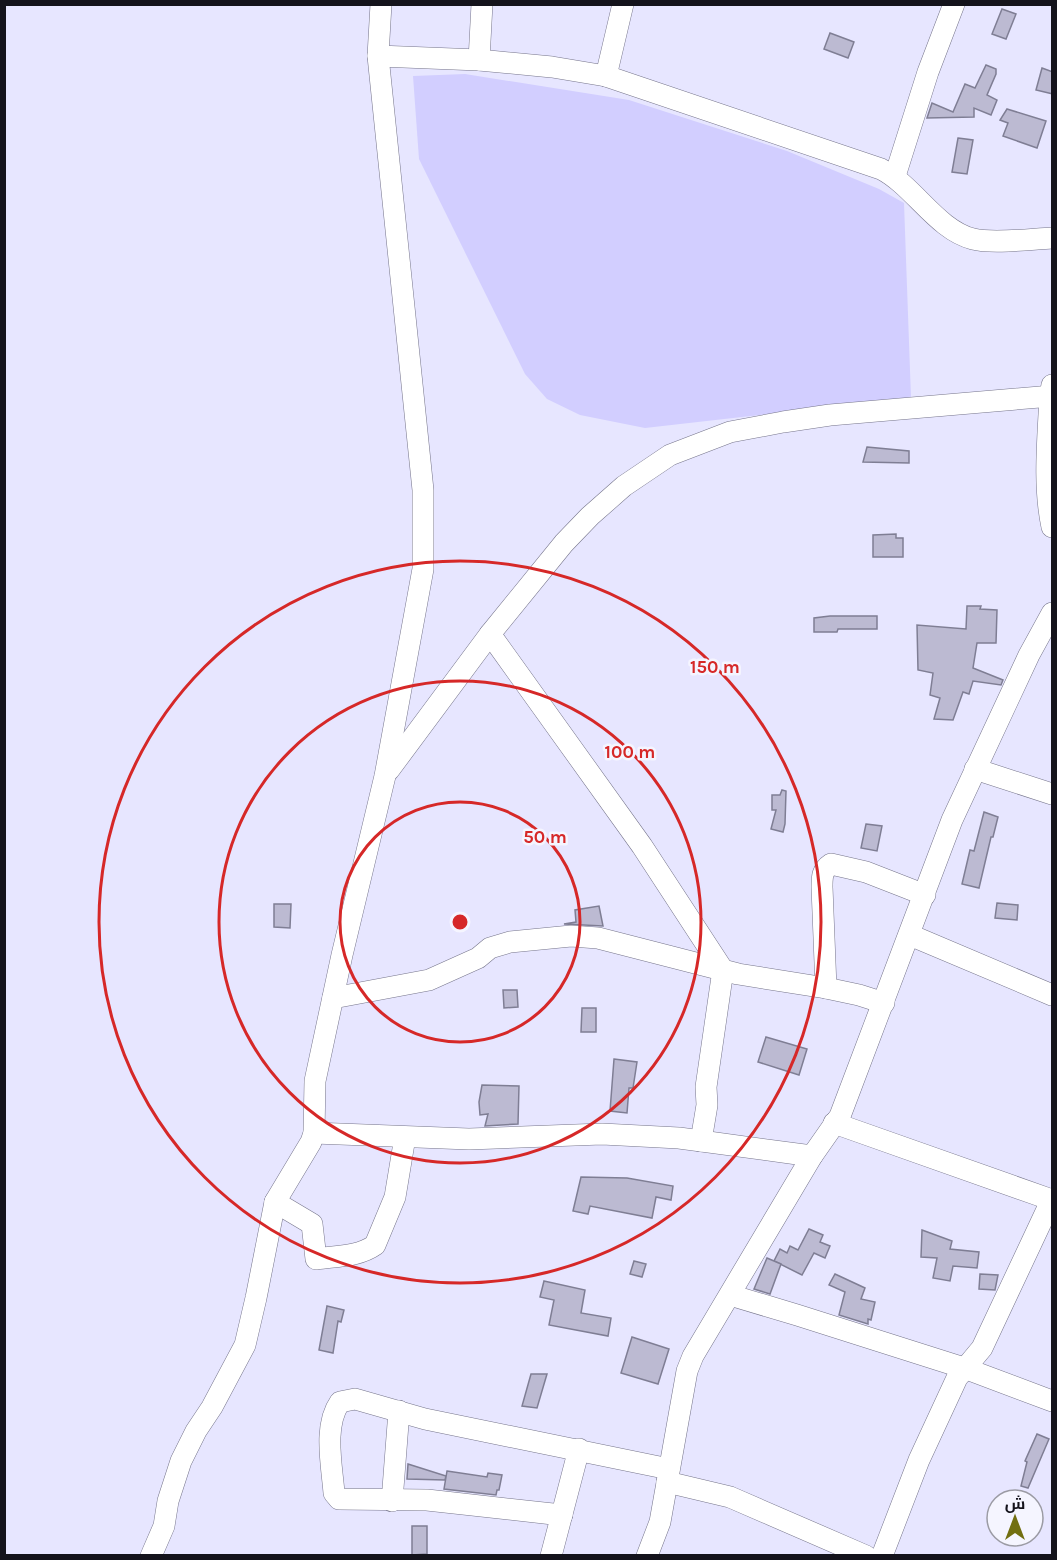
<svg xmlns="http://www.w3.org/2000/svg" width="1057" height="1560" viewBox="0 0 1057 1560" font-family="Karla,Cairo,sans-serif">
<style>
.green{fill:#d2ceff}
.building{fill:#bcbad2;stroke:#7f7e94;stroke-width:1.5}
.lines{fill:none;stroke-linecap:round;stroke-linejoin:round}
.minor-casing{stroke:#76758b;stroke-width:22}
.minor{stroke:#fff;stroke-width:21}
.ring{fill:none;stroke:#d62828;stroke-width:3}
.centre{fill:#d62828;stroke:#f5f5ff;stroke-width:3}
.ring-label{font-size:18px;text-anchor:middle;font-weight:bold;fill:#d62828;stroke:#f5f5ff;stroke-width:5;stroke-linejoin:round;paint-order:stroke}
</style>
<rect width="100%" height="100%" fill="#e7e6ff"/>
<path class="green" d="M 465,74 L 629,100 L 787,151 L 879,189 L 904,203 L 911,398 L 645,428 L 580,415 L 547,399 L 525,374 L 419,159 L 413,76 Z"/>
<g class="building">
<path d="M 1002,9 L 1016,14 L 1006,39 L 992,34 Z"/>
<path d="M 830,33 L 854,42 L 848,58 L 824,49 Z"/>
<path d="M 986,65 L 996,69 L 996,74 L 987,95 L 997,100 L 991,115 L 974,108 L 974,117 L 927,118 L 932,103 L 953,112 L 965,84 L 975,88 Z"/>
<path d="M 1042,68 L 1053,72 L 1053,94 L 1036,90 Z"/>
<path d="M 1007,109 L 1046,121 L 1037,148 L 1003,136 L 1008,123 L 1000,120 Z"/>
<path d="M 958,138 L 973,140 L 967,174 L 952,172 Z"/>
<path d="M 867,447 L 909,451 L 909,463 L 863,462 Z"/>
<path d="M 896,534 L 896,538 L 903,538 L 903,557 L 873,557 L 873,535 Z"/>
<path d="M 967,606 L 981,606 L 980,609 L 997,610 L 996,643 L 977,643 L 973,668 L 1003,680 L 1001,685 L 973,681 L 969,694 L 963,692 L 953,720 L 934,719 L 940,698 L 930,695 L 933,673 L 918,670 L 917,625 L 966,629 Z"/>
<path d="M 830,616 L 877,616 L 877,629 L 838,629 L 837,632 L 814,632 L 814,618 Z"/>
<path d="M 782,790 L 786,791 L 785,824 L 783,832 L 771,829 L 776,810 L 772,810 L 772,795 L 780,795 Z"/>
<path d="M 984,812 L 998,817 L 993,837 L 991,837 L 979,888 L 962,884 L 970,850 L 974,851 Z"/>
<path d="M 866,824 L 882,826 L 877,851 L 861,848 Z"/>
<path d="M 997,903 L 1018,905 L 1017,920 L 995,918 Z"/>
<path d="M 274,904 L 291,904 L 290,928 L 274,927 Z"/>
<path d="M 599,906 L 603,926 L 564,924 L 576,922 L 575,910 Z"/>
<path d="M 503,990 L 517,990 L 518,1007 L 504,1008 Z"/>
<path d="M 582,1008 L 596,1008 L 596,1032 L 581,1032 Z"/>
<path d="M 766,1037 L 807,1049 L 799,1075 L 758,1062 Z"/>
<path d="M 614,1059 L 637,1062 L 633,1088 L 629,1088 L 627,1113 L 610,1111 Z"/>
<path d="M 482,1085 L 519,1086 L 518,1124 L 485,1126 L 488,1114 L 480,1115 L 479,1102 Z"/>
<path d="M 581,1177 L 627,1178 L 673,1186 L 671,1200 L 656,1197 L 652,1218 L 590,1206 L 588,1214 L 573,1211 Z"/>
<path d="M 809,1229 L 823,1235 L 820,1242 L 830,1246 L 825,1258 L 814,1253 L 802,1275 L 774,1261 L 780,1249 L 787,1253 L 790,1246 L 798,1250 Z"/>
<path d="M 922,1230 L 952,1241 L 950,1249 L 979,1252 L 977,1268 L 953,1266 L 950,1281 L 933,1278 L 937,1258 L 921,1257 Z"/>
<path d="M 767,1258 L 781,1264 L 770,1294 L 754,1289 Z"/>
<path d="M 634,1261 L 646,1264 L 642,1277 L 630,1274 Z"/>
<path d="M 835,1274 L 865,1288 L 861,1299 L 875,1302 L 871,1320 L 868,1319 L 868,1324 L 839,1315 L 845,1292 L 829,1285 Z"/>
<path d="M 980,1274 L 998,1275 L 995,1290 L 979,1289 Z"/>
<path d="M 544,1281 L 585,1290 L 581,1313 L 611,1318 L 608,1336 L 549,1325 L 554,1300 L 540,1297 Z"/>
<path d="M 327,1306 L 344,1310 L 341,1322 L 338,1321 L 333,1353 L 319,1350 Z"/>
<path d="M 632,1337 L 669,1349 L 658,1384 L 621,1373 Z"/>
<path d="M 531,1374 L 547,1374 L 537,1408 L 522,1406 Z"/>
<path d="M 1037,1434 L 1049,1439 L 1028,1488 L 1021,1486 L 1027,1462 L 1025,1461 Z"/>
<path d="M 408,1464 L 446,1476 L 445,1480 L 407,1479 Z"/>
<path d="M 447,1471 L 487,1477 L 488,1473 L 502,1475 L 499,1490 L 497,1490 L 496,1495 L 444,1489 Z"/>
<path d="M 412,1526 L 427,1526 L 427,1554 L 412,1555 Z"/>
</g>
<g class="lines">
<g class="minor-casing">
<g id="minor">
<path d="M 378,56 L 479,60 L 552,67 L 606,76 L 881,169 C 914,186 937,230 973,239 C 993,244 1031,239 1052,238"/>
<path d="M 479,60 L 482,4"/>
<path d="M 606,76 L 623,4"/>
<path d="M 895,176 L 928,72 L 954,4"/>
<path d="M 1052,385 L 1050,396 C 1048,439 1043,485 1052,527"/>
<path d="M 490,634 L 642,846 L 723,970 L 706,1087 L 707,1105 L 701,1141"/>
<path d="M 975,769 L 1052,794"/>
<path d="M 389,770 L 490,634 L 564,543 L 590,516 L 624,486 L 670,455 L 730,432 L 783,422 L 830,415 L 1052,396"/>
<path d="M 910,935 L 1052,995"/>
<path d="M 826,988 L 822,887 C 822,877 822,870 831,864 L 866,872 L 925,895"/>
<path d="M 333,998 L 429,980 L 478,958 L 490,948 L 510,942 L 571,936 L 598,938 L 738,974 L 826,988 L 859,995 L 884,1003"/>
<path d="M 834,1123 L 1052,1200"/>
<path d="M 314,1133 L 469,1139 L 602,1134 L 679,1138 L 812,1156"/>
<path d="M 275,1202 L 312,1224 L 316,1259 C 336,1256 358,1257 375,1245 L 395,1197 L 405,1137"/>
<path d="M 730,1295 L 797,1315 L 964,1368 L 1052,1401"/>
<path d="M 667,1482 L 730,1497 L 866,1556"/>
<path d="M 392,1501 L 399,1411"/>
<path d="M 562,1515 L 427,1500 L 339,1499 L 334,1493 C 332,1466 323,1426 340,1402 L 355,1399 L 425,1419 L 669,1469"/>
<path d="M 151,1556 L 164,1526 L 168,1501 L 181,1461 L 196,1431 L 212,1407 L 245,1345 L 256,1298 L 275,1202 L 311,1142 L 314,1133 L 315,1081 L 342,955 L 385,776 L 423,569 L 423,490 L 378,56 L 381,4"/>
<path d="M 551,1556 L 579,1449"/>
<path d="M 647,1556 L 660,1522 L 687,1371 L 693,1356 L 812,1156 L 840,1116 L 952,820 L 1029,655 L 1052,613"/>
<path d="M 882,1556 L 919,1460 L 957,1378 L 982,1348 L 1052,1199"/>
</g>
</g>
<use href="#minor" class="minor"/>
</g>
<g class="ring">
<circle cx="460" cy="922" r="120"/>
<circle cx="460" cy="922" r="241"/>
<circle cx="460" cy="922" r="361"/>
</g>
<circle cx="460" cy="922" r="9" class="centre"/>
<g class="ring-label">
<text x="715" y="673">150 m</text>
<text x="630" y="758">100 m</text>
<text x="545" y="843">50 m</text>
</g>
<rect width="1057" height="1560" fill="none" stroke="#14131b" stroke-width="12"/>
<g transform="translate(1015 1518)"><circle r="28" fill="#f5f5ff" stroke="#9b9ba4" stroke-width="1.5"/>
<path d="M0-4.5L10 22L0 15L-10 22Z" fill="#726f11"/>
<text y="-9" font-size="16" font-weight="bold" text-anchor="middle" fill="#14131b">ش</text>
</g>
</svg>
